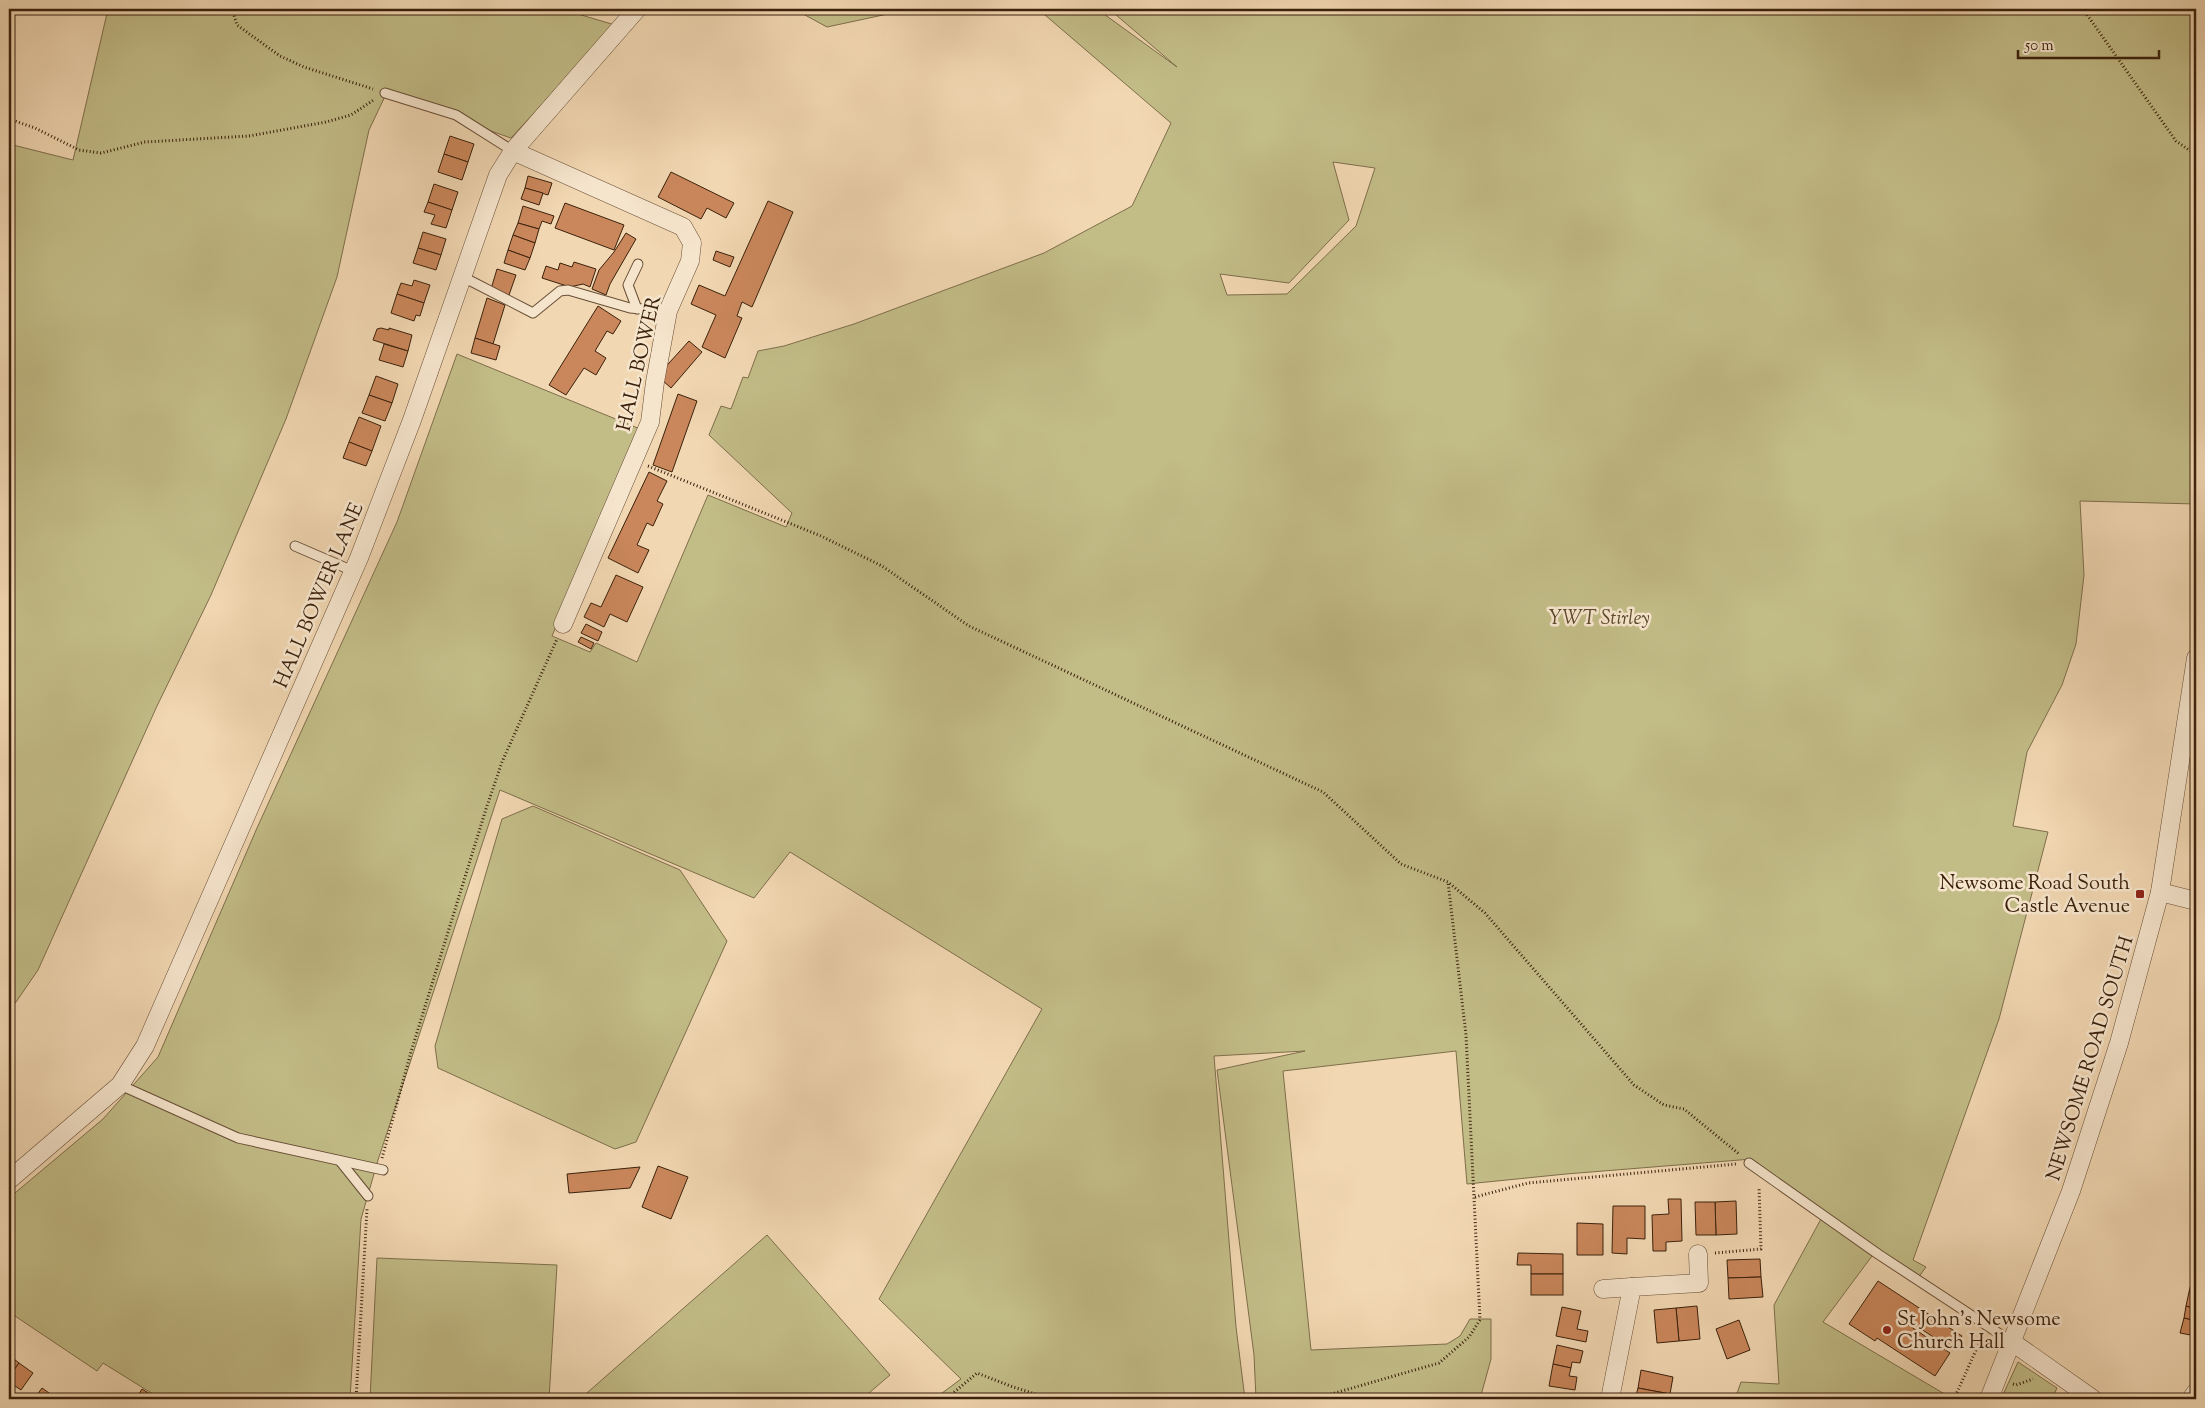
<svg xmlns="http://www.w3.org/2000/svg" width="2205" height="1408" viewBox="0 0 2205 1408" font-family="'Sorts Mill Goudy',serif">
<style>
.green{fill:#c2bc87;stroke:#7e6e4a;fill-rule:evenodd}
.building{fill:#ca875b;stroke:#3b210c}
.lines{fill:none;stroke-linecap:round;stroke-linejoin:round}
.service-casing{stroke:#684e36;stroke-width:11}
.minor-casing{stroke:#684e36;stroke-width:19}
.path{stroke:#3b210c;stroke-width:3;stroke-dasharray:1 2.5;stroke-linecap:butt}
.service{stroke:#f6e5cd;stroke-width:9}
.minor{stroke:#f6e5cd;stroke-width:18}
.poi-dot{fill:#8f2418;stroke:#f6e5cd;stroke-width:2}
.labels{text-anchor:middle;stroke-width:5;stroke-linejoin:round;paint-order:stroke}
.street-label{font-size:20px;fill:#3b210c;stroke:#f6e5cd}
.park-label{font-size:20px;font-style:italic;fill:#5d482b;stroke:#f6e5cd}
.poi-label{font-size:20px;fill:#3b210c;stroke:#f6e5cd;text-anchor:end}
</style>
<rect width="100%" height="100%" fill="#f1d7b2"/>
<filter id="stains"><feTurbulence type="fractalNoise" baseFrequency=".004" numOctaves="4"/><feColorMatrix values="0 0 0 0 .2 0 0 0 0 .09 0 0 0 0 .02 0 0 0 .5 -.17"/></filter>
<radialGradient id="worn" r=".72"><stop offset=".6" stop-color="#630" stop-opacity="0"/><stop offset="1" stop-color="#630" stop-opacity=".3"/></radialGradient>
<g class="green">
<path d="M 108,9 L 561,9 L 615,25 L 511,138 L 491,131 L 452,111 L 388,90 L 369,130 L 337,277 L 286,419 L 211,595 L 157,706 L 38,970 L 16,1002 L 9,1009 L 9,144 L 73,160 Z"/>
<path d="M 794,9 L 986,9 L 897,12 L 827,27 Z"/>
<path d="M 1038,9 L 1097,9 L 1177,67 L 1109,9 L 2196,9 L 2196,504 L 2080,501 L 2084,575 L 2076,644 L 2062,685 L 2027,752 L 2013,826 L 2048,832 L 1999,1019 L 1913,1260 L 1926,1267 L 1918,1278 L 1752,1159 L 1566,1174 L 1467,1184 L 1456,1051 L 1283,1071 L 1311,1350 L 1447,1344 L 1460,1336 L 1470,1319 L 1491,1319 L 1491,1359 L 1480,1399 L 1256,1399 L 1254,1355 L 1217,1070 L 1305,1051 L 1214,1056 L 1236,1327 L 1245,1399 L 934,1399 L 961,1379 L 879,1299 L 1042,1009 L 790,852 L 754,898 L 500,790 L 378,1160 L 361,1219 L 350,1399 L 161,1399 L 103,1363 L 97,1371 L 9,1312 L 9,1198 L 103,1119 L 158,1057 L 257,828 L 397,522 L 457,354 L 640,429 L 552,636 L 590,652 L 596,643 L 637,662 L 708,495 L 786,527 L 792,513 L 709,435 L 721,406 L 731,409 L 743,377 L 748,378 L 758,351 L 784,346 L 854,324 L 1044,253 L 1132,206 L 1171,123 ZM 1333,162 L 1375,168 L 1356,226 L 1287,294 L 1227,295 L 1220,274 L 1289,283 L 1349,220 Z"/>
<path d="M 533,806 L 680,870 L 727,941 L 636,1142 L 615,1149 L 438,1068 L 435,1046 L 502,819 Z"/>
<path d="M 1821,1219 L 1872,1256 L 1823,1322 L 1953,1399 L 1735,1399 L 1741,1382 L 1779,1384 L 1774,1305 Z"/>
<path d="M 767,1235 L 890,1375 L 862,1399 L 580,1399 Z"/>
<path d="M 377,1258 L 557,1265 L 549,1399 L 370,1399 Z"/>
<path d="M 2018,1362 L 2057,1388 L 2052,1399 L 2001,1399 Z"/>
</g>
<g class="building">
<path d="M 450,136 L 474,144 L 468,162 L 444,154 Z"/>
<path d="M 444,154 L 468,162 L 462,180 L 438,172 Z"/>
<path d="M 671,172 L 734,203 L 726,218 L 707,208 L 701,219 L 658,197 Z"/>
<path d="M 528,176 L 552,183 L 548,195 L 525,188 Z"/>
<path d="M 434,184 L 458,192 L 452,210 L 428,202 Z"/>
<path d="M 525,188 L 543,193 L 539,205 L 521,199 Z"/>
<path d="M 768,201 L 793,212 L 752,307 L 742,302 L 737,316 L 742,318 L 725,358 L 702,347 L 716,315 L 691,304 L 699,285 L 725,296 Z"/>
<path d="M 428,202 L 452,210 L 446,228 L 431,224 L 435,215 L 424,212 Z"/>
<path d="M 565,203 L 624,225 L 614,250 L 555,228 Z"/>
<path d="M 523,206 L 554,216 L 551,224 L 542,221 L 539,229 L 518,223 Z"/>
<path d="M 518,223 L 539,229 L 535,243 L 513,235 Z"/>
<path d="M 423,232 L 446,239 L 441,255 L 418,248 Z"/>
<path d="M 626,233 L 636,239 L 610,284 L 606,295 L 592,289 L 599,270 L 614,252 Z"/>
<path d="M 513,235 L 535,243 L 530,258 L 508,250 Z"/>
<path d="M 418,248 L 441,255 L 436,270 L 413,263 Z"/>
<path d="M 508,250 L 530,258 L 525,270 L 504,263 Z"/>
<path d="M 716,251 L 734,257 L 730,267 L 713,260 Z"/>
<path d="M 574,262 L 596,269 L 590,287 L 583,284 L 570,287 L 542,278 L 546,266 L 558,270 L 560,263 L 572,267 Z"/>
<path d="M 497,269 L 516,275 L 509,295 L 491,289 Z"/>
<path d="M 414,280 L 430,285 L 424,303 L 397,294 L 401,283 L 412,286 Z"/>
<path d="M 397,294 L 424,303 L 420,316 L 416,315 L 414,321 L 391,313 Z"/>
<path d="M 487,298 L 505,305 L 493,344 L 475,338 Z"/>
<path d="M 598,306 L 621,321 L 613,334 L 607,331 L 595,351 L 606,358 L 596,375 L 584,368 L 566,395 L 549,385 Z"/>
<path d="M 381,328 L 389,330 L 389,328 L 412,335 L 408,351 L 373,340 L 377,329 Z"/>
<path d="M 475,338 L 500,346 L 496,360 L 471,353 Z"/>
<path d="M 689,341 L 702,352 L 671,388 L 662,380 L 660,373 Z"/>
<path d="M 384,344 L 408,351 L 403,367 L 379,360 Z"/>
<path d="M 376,376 L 398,384 L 392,403 L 369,395 Z"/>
<path d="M 678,394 L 697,401 L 672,472 L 653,465 Z"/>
<path d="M 369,395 L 392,403 L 385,421 L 362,413 Z"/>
<path d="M 359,417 L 381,426 L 372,451 L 349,442 Z"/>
<path d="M 349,442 L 372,451 L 366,466 L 343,458 Z"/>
<path d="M 649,472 L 667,481 L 657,501 L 663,504 L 653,526 L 647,523 L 637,545 L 649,550 L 638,573 L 608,558 Z"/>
<path d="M 616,575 L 643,587 L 627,622 L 610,614 L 604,627 L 584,617 L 591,603 L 601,607 Z"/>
<path d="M 586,624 L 602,632 L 598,641 L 581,633 Z"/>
<path d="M 581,637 L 594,643 L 591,649 L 578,642 Z"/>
<path d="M 658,1166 L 688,1177 L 671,1219 L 642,1207 Z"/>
<path d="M 640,1167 L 630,1188 L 569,1193 L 567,1174 Z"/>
<path d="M 1668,1199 L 1681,1199 L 1682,1241 L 1666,1242 L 1666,1251 L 1653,1251 L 1652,1215 L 1669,1214 Z"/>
<path d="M 1736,1201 L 1737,1234 L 1716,1235 L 1715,1202 Z"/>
<path d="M 1695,1202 L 1715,1202 L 1716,1235 L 1696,1235 Z"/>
<path d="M 1613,1206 L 1645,1206 L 1645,1239 L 1627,1238 L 1627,1254 L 1612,1253 Z"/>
<path d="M 1577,1223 L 1603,1224 L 1603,1255 L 1577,1255 Z"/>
<path d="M 1518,1253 L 1563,1254 L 1563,1274 L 1531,1274 L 1531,1265 L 1517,1265 Z"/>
<path d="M 1760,1259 L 1761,1277 L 1728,1278 L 1727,1260 Z"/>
<rect x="1531" y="1274" width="32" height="21"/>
<path d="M 1761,1277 L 1763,1297 L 1729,1299 L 1728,1278 Z"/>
<path d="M 2192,1279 L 2196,1279 L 2196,1293 L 2189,1292 Z"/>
<path d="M 1878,1281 L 1962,1336 L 1953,1350 L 1906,1319 L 1904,1322 L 1950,1353 L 1935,1376 L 1877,1338 L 1875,1341 L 1849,1324 Z"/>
<path d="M 2189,1292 L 2196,1293 L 2196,1309 L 2186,1306 Z"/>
<path d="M 1697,1306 L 1700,1339 L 1679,1341 L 1676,1308 Z"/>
<path d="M 2186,1306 L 2196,1309 L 2196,1321 L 2184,1318 Z"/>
<path d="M 1562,1307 L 1581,1311 L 1577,1329 L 1588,1331 L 1586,1342 L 1556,1336 Z"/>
<path d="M 1676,1308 L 1679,1341 L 1657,1343 L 1654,1310 Z"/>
<path d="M 2184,1318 L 2196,1321 L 2196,1336 L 2180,1333 Z"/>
<path d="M 1739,1320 L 1750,1350 L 1727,1359 L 1716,1329 Z"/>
<path d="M 1557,1345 L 1583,1351 L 1580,1363 L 1572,1362 L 1571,1368 L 1553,1364 Z"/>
<path d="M 9,1355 L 19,1363 L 9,1377 Z"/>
<path d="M 19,1363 L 33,1373 L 21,1390 L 9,1382 L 9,1377 Z"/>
<path d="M 1553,1364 L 1571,1368 L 1569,1376 L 1577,1377 L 1575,1390 L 1549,1386 Z"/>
<path d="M 1641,1370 L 1673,1377 L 1670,1394 L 1638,1388 Z"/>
<path d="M 42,1388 L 56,1398 L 55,1399 L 34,1399 Z"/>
<path d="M 1638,1388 L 1670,1394 L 1669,1399 L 1635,1399 Z"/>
<path d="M 142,1389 L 158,1399 L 136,1399 Z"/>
</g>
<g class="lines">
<g class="service-casing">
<g id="service">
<path d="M 385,93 L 456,115 L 513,151"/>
<path d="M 463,277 L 533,313 L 560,291 L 568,290 L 630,308 L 668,311"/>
<path d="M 637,309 L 628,285 L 638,264"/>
<path d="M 295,546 L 353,571"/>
<path d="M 120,1085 L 238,1138 L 383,1170"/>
<path d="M 340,1161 L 368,1196"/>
<path d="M 1749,1163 L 1878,1254 L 2012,1342"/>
</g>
</g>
<g class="minor-casing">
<g id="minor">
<path d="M 513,151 L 683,227 L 692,243 L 690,261 L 668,311 L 655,382 L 650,422 L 563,624"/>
<path d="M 2160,892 L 2196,901"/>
<path d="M 9,1180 L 120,1085 L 145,1046 L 359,558 L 412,420 L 498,175 L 513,151 L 637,9"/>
<path d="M 1603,1289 L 1632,1287"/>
<path d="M 2012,1342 L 2093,1399"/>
<path d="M 1610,1399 L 1632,1287 L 1699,1283 L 1698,1254"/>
<path d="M 1989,1399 L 2071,1191 L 2119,1043 L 2160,892 L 2196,658"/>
<path d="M 2191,1399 L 2196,1392"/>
</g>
</g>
<g class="path">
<path d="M 232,9 L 237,25 L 280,56 L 304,67 L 373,89"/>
<path d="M 2083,9 L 2176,141 L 2196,155"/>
<path d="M 9,119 L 35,128 L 79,150 L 101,153 L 145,142 L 249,136 L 326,122 L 351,115 L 375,99"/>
<path d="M 648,466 L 821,536 L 882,566 L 969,626 L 1323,792 L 1401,864 L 1448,882 L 1485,913 L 1634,1085 L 1664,1105 L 1684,1109 L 1739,1154"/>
<path d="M 382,1158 L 411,1052 L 486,809 L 502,762 L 557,639"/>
<path d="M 1475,1197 L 1528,1183 L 1736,1164"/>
<path d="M 1715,1253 L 1761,1249 L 1759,1187"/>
<path d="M 2013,1384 L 2016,1385 L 2033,1379"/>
<path d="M 356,1399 L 367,1209"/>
<path d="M 946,1399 L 977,1373 L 1013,1387 L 1052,1399"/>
<path d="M 1314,1399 L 1439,1363 L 1469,1337 L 1480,1320 L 1466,1035 L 1448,882"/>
<path d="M 1954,1399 L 1981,1339"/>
</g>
<use href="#service" class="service"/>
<use href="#minor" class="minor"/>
</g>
<g class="poi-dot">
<rect x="2135" y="889" width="10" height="10" rx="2.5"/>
<circle cx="1887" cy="1330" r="5"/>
</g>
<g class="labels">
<g class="street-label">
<text transform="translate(638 363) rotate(-77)" y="7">HALL BOWER</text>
<text transform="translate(318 595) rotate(-67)" y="7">HALL BOWER LANE</text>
<text transform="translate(2089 1058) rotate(-73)" y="7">NEWSOME ROAD SOUTH</text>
</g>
<g class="park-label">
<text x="1599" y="624">YWT Stirley</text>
</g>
<g class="poi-label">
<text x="2130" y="889">Newsome Road South<tspan x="2130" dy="23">Castle Avenue</tspan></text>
<text x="1897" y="1325" text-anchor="start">St John's Newsome<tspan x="1897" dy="23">Church Hall</tspan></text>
</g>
</g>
<rect width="2205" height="1408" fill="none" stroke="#f1d7b2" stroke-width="30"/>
<rect x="10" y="10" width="2185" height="1388" fill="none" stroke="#3b210c" stroke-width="2.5"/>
<rect x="15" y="15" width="2175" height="1378" fill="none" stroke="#3b210c"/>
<path d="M2018 50v8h141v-8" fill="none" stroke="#3b210c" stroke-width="2.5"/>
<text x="2025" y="50" font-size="15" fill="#3b210c" stroke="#f6e5cd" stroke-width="4" paint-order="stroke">50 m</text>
<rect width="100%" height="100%" filter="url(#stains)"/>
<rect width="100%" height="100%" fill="url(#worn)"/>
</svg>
